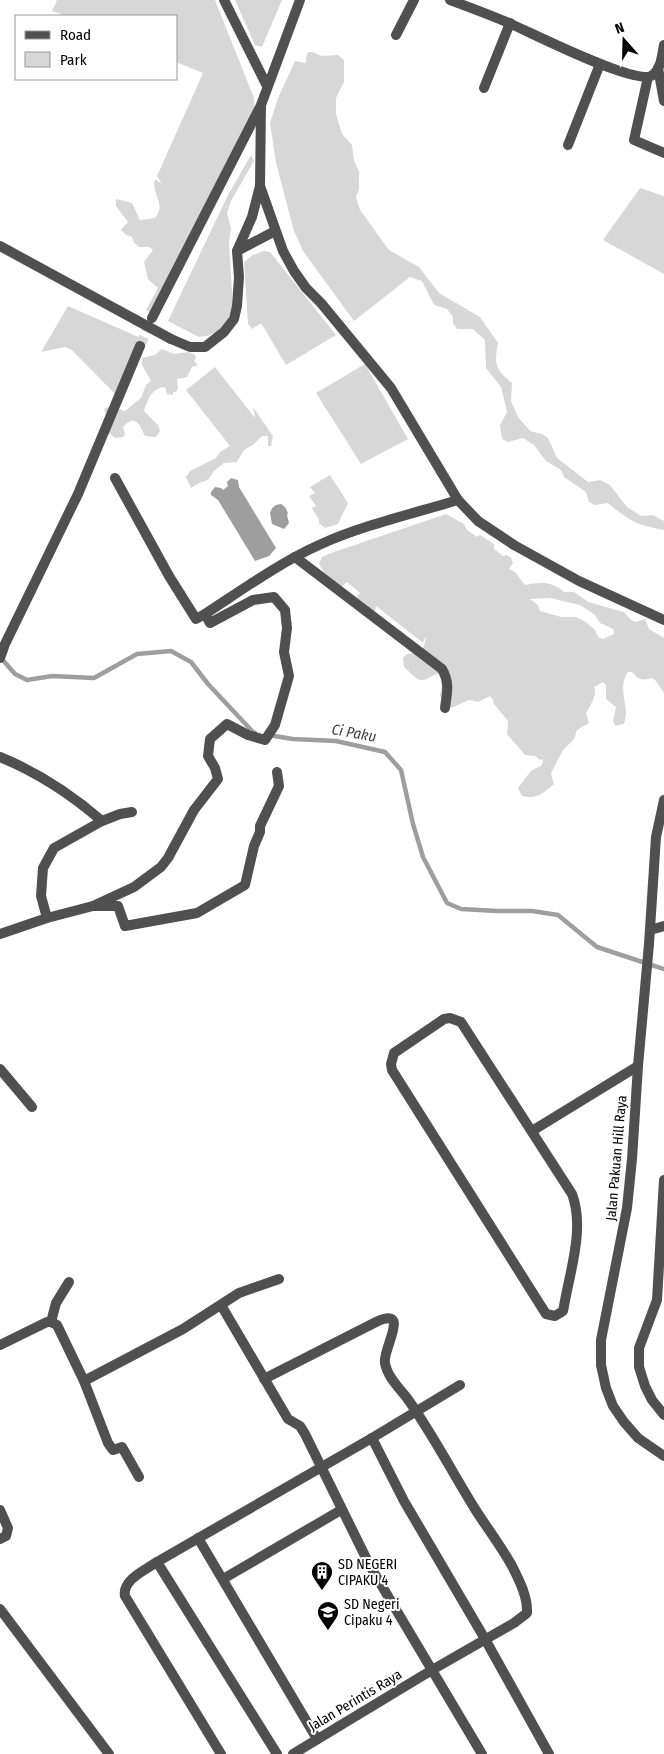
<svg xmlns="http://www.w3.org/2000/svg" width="664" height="1754" viewBox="0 0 664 1754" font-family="'Fira Sans Condensed',sans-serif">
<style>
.green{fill:#d7d7d7;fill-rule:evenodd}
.water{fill:#9e9e9e}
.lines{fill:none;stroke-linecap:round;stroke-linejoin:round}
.stream{stroke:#9e9e9e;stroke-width:4.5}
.street-tunnel{stroke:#d9d9d9;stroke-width:10;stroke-dasharray:10 5;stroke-linecap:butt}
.street{stroke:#505050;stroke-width:10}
.street-bridge{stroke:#505050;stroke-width:10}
.labels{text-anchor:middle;stroke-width:4;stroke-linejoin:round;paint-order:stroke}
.street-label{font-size:14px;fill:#000;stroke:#fff}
.poi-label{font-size:14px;fill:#000;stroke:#fff;text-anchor:start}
.water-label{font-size:15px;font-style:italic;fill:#3f3f3f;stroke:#fff}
</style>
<rect width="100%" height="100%" fill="#fff"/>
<g class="green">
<path d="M 57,0 L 215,0 L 254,98 L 255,119 L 156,316 L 146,310 L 158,288 L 148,279 L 144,262 L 153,250 L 149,247 L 139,247 L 134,243 L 132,237 L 126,235 L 121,230 L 128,222 L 116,206 L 116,199 L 132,203 L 140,220 L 155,218 C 167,203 151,196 155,179 L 162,184 L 157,176 L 203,73 L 176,62 L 176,16 L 66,16 L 52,11 Z"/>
<path d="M 235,0 L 282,0 L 262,47 L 255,45 Z"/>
<path d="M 308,52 L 312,52 L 322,56 L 338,55 L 344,60 L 344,82 L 336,98 L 336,114 L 342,134 L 352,145 L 354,161 L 359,171 L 359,189 L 356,197 L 360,210 L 389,250 L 419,267 L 439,293 L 480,317 L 498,343 C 494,365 495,369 512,383 L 511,401 L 518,417 L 530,431 L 542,434 L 548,438 L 557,458 L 588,482 L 600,480 L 610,485 L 627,507 L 641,516 L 653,515 L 664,521 L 664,530 C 637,525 629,521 608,503 L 595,505 L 589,502 L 586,492 L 564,477 L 561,470 L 546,461 L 534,445 L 523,438 L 508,442 L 502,439 L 500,425 L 507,412 L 501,387 L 486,368 L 485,340 L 473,329 L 457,329 L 453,323 L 453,317 L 447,309 L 434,305 L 422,281 L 410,277 L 354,321 L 303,251 L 294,231 L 276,163 L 270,123 L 278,98 L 295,61 L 306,63 L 306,58 Z"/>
<path d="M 251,155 L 254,161 L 231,201 L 227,213 L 231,229 L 229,243 L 233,309 L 221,331 L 207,336 L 199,337 L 168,321 L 228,195 Z"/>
<path d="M 640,188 L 664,196 L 664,274 L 603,240 Z"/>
<path d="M 264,251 L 270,252 L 336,335 L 286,365 L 261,323 L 252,329 L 248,324 L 244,262 L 253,255 Z"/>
<path d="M 68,306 L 143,339 L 118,397 L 72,350 L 65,347 L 41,352 Z"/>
<path d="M 162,349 L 174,354 L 189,352 L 195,355 L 196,358 L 194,361 L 198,365 L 192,367 L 187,377 L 177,379 L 178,389 L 176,392 L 173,392 L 173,395 L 167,394 L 165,387 C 151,388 148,400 144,411 L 158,425 L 160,431 L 156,437 L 145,436 C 140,425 135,413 123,427 L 125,434 L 123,437 L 115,438 L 105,430 L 107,420 L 104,409 L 110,406 L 125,411 L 141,398 L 146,385 L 151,381 L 142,365 L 142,358 L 155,355 Z"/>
<path d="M 365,364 L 408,439 L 361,464 L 316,393 Z"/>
<path d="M 215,367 L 255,418 L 253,407 L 273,436 L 271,446 L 268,446 L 268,436 L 262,436 L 253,445 L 244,450 L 237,462 L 224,463 L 214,471 L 208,480 L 199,483 L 191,488 L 186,477 L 190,471 L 216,458 L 220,452 L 230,446 L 186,390 Z"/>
<path d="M 330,475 L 348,503 L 338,524 L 325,528 L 319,523 L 319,520 L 312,508 L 316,506 L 309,496 L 315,493 L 310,487 Z"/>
<path d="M 446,514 L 464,524 L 467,530 L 477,537 L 480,535 L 494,544 L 494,549 L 503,556 L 507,555 L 511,558 L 513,563 L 509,569 L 515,572 L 525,585 C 540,582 552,581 564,592 L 574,592 L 588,602 L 624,612 L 631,620 L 636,622 L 645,619 L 649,629 L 664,638 L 664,693 L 655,680 L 652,678 C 641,681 639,680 632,672 L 628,672 C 619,684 625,699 626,712 C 626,715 625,720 624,724 L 615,726 L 613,721 L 616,707 L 606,699 L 606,685 L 603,682 L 594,687 C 598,695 590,705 586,713 L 589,723 L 577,730 L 574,739 L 563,750 L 551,773 L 554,784 C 543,793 537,800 522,796 L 518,788 L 531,771 L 542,765 L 543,759 L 540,760 L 535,756 L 525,755 L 507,734 L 508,721 L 494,704 L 493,700 L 490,696 L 478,702 L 469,700 L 451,708 L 443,703 L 440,695 L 443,678 L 440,674 L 436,674 C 417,685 419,680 404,667 L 403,658 L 407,654 L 422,652 L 426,638 L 425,638 L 423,643 L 376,606 L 375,612 L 358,600 L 357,596 L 360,593 L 347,582 L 341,587 L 329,581 L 319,564 L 322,557 L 331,553 ZM 550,598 L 580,605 L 595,615 L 600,623 L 613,629 L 614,634 L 603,639 L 598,637 L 595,630 L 586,622 L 576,617 L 561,617 L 540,611 L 538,605 L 530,599 Z"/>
</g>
<g class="water">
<path d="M 231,478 L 238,480 L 239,487 L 276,548 L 269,556 L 255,561 L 218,500 L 211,495 L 211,492 L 215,487 L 221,488 L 223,490 L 228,486 L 227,482 Z"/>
<path d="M 281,504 L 285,507 L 288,513 L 287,515 L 289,523 L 284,529 L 272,524 L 270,513 L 272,508 L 276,505 Z"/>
</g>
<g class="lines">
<g class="stream">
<path d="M 1,658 L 15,674 L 27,680 L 52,676 L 94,678 L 137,654 L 171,651 L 191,662 L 208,684 L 253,732 L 255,733"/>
<path d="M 268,735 L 293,739 L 336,741 L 385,752 L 401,770 L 413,824 L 423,857 L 447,903 L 461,909 L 497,911 L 532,911 L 558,915 L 597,947 L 664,969"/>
</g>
<path class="street-tunnel" d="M 140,346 L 152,319"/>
<g class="street">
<path d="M 224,0 L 267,86"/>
<path d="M 450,0 C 471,8 491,15 511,24 C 534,34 632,84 651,76 C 661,71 662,55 664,45"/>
<path d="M 396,35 L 414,0"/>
<path d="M 658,68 L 664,101"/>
<path d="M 648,77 L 634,140 L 664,153"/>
<path d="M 484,88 L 510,23"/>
<path d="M 568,145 L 600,64"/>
<path d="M 260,186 L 283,251 L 294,271 L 306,288 L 321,303 L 391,388 L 458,500 L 478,521 L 514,545 L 579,581 L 664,620"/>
<path d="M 0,246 L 136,320"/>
<path d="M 237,251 L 275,231"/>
<path d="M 152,318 L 260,107"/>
<path d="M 171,339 L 190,347 L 205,347 L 224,332 L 234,319 L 237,306 L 239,277 L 237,251 L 252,217 L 260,186 L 261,105 L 300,0"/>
<path d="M 115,478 L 169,576 L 196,619 L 205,614 C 242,590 279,563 319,545 C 363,525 412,514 458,500"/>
<path d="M 295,557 L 442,669 C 450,683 447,693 445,708"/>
<path d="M 0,658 L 5,644 L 78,494 L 140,346"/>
<path d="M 0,757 C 37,772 72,795 102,821"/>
<path d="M 664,800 L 656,837 L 649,944 L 638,1066 L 632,1159 L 627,1208 L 601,1340 L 601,1365 L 606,1388 L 613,1406 L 624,1422 L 638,1438 L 664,1456"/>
<path d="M 93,906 L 134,887 L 161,867 L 168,858 L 194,810 L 218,779 L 215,768 L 208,756 L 210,739 L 227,724 L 248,735 L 265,740 L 275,725 L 289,676 L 284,652 L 287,628 L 285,610 L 274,597 L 253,600 L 210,623 L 205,614"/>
<path d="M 47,918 L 93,906 L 118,906 L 125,926 L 197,913 L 245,885 L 254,846 L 260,832 L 260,826 L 279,786 L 277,772"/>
<path d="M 650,930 L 664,926"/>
<path d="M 0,934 L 47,918 L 41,896 L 43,868 L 54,848 L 102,821 L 120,814 L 132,812"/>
<path d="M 450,1018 L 461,1022 L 572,1194 C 585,1228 570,1271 564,1306 L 563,1311 L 555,1316 L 546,1314 L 392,1070 L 391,1064 L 394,1053 L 444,1019 Z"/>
<path d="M 0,1069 L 32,1107"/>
<path d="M 532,1131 L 638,1066"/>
<path d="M 664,1180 L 657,1300 L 639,1348 L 639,1367 L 645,1386 L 652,1400 L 664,1415"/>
<path d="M 221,1305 L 288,1419 L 300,1426 L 305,1434 L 370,1566 L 482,1754"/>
<path d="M 51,1322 L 56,1303 L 69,1282"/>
<path d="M 0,1345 L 47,1322 L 51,1322 L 57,1325 L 84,1381 L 108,1443 L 113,1450 L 122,1447 L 139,1477"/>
<path d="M 264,1379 L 378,1321 C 411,1307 382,1350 385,1363 C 387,1376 399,1388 407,1398 C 432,1433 452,1472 475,1509 C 487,1528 501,1546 512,1566 C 519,1580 528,1597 527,1613 L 514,1623 L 432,1670 L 293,1754"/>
<path d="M 84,1381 L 183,1329 L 239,1293 L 279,1279"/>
<path d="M 372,1438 L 404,1501 L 485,1639 L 549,1754"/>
<path d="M 0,1510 L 8,1528 L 6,1536 L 0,1539"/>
<path d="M 198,1538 L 317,1739"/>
<path d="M 157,1562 L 277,1754"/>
<path d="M 223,1579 L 341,1510"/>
<path d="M 0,1609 L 109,1754"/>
<path d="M 221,1754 L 125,1596 C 122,1580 145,1570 157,1562 L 372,1438 L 460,1385"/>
</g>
<path class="street-bridge" d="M 136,320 L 171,339"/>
</g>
<defs>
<g id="building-pin" transform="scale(1.125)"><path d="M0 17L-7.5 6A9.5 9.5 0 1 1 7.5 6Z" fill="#000" stroke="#fff"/><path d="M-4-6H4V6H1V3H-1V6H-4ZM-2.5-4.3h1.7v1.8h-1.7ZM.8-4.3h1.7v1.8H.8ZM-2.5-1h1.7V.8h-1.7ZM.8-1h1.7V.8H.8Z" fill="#fff"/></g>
<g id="school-pin" transform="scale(1.125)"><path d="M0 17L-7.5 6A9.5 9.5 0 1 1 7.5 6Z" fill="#000" stroke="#fff"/><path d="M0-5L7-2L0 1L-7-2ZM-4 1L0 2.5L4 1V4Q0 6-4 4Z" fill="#fff"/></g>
</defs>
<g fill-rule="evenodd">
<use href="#building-pin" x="322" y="1572"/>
<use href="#school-pin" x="328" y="1612"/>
</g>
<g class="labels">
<g class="street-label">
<text transform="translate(616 1158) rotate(-85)" y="5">Jalan Pakuan Hill Raya</text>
<text transform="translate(355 1700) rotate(-31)" y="5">Jalan Perintis Raya</text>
</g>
<g class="poi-label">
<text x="338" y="1569">SD NEGERI<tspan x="338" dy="16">CIPAKU 4</tspan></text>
<text x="344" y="1609">SD Negeri<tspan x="344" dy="16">Cipaku 4</tspan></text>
</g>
<g class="water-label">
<text transform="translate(354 733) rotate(10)" y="5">Ci Paku</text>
</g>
</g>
<rect x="15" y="15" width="162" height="65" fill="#ffffff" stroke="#999999"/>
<rect x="25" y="31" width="25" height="8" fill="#505050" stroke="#999999"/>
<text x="60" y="40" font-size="15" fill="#000000">Road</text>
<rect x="25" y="52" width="25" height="15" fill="#d7d7d7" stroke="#999999"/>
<text x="60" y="65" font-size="15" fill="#000000">Park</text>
<g transform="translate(624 40) rotate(340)" stroke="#ffffff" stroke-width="4" paint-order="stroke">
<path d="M0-4L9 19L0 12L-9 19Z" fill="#000000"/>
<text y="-8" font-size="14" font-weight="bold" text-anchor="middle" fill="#000000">N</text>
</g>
</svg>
